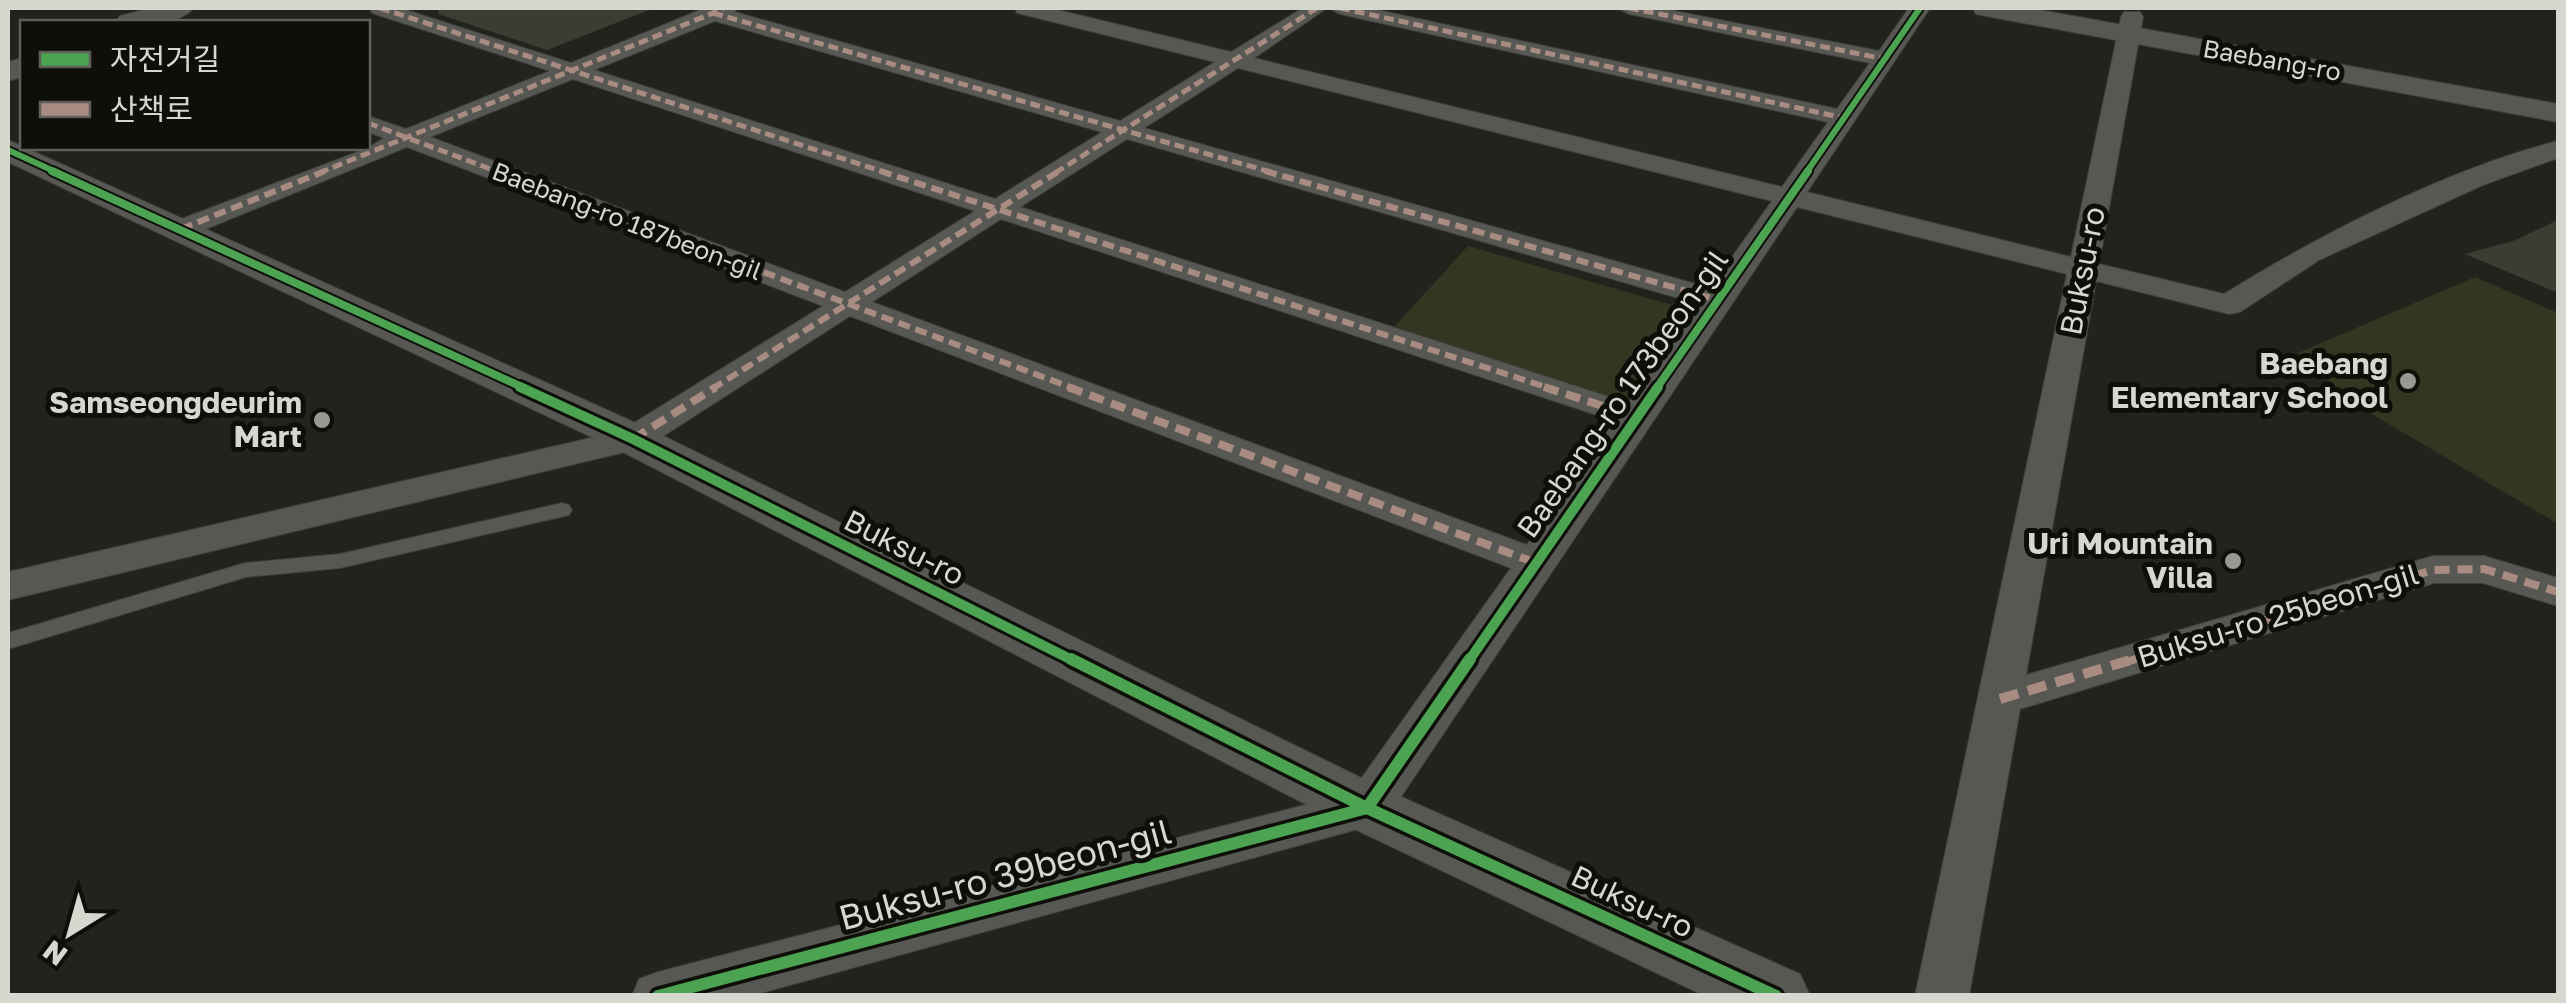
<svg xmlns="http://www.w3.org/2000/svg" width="2566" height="1003" viewBox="0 0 2566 1003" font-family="'Golos Text','Noto Sans KR',sans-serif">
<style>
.green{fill:#333621}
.building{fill:#3c3d32}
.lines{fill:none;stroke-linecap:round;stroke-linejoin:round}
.service-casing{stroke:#40403b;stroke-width:2}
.minor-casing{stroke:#40403b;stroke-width:2}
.tertiary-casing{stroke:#40403b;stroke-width:2}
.service{fill:#575853;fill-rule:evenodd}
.minor{fill:#575853;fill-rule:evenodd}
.tertiary{fill:#575853;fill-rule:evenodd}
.quiet-far3{stroke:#a88b81;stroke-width:5;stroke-dasharray:10 5;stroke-linecap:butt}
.quiet-far2{stroke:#a88b81;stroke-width:6;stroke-dasharray:12 6;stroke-linecap:butt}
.quiet-far1{stroke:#a88b81;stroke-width:8;stroke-dasharray:15 8;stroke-linecap:butt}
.quiet{stroke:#a88b81;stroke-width:10;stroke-dasharray:19 10;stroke-linecap:butt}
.cycleway-far3-casing{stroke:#0e0f09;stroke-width:10}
.cycleway-far2-casing{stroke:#0e0f09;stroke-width:12}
.cycleway-far1-casing{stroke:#0e0f09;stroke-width:16}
.cycleway-casing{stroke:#0e0f09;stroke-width:19}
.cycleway-far3{stroke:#4ca352;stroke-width:6}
.cycleway-far2{stroke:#4ca352;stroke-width:8}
.cycleway-far1{stroke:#4ca352;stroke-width:10}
.cycleway{stroke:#4ca352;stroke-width:12}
.poi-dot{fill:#979891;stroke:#0e0f09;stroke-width:4}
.labels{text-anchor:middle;stroke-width:10;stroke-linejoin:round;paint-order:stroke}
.far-street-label{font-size:25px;fill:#d6d7cf;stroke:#0e0f09}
.street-label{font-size:30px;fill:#d6d7cf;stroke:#0e0f09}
.poi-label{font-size:30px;font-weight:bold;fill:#d6d7cf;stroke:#0e0f09;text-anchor:end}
.near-street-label{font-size:35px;fill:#d6d7cf;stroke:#0e0f09}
</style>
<rect width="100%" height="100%" fill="#23231d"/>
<g class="green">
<path d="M 1468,246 L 1689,310 L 1625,404 L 1394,327 Z"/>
<path d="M 2475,277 L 2558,313 L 2558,524 L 2355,404 L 2298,353 Z"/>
</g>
<g class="building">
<path d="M 439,8 L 648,8 L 649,10 L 547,50 L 438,14 Z"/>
<path d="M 2558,220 L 2558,293 L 2465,254 L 2513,241 Z"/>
</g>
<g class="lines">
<g class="service-casing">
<path id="service" d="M 562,503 L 569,505 L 572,510 L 569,515 L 340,568 L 246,577 L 8,649 L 8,633 L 245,563 L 340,554 Z"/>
</g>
<g class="minor-casing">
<path id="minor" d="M 370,8 L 400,8 L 571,63 L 705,8 L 737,8 L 735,12 L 1120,121 L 1215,62 L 1017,13 L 1015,8 L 1050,8 L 1231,52 L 1303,8 L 1327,8 L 1254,58 L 1782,187 L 1828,122 L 1340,14 L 1329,8 L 1368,8 L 1837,109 L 1870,63 L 1629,14 L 1618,8 L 1659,8 L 1879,51 L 1909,8 L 1930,8 L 1807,192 L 2071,257 L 2121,17 L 2124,12 L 2140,12 L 2143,17 L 2099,264 L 2224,294 C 2319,235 2449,168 2558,141 L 2558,158 L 2483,185 L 2319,260 L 2240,312 L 2229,314 L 2096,281 L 2026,675 L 2433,556 L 2484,556 L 2558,578 L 2558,606 L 2483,583 L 2434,583 L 2020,709 L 1969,996 L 1915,996 L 2067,274 L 1797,207 L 1384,822 L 750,996 L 632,996 L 639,979 L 658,972 L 1351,793 L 1511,568 L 850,316 L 646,447 L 8,600 L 8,572 L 621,431 L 823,306 L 407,147 L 191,235 L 171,235 L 167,229 L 171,223 L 368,148 L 384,138 L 368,132 L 368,116 L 406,129 L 550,71 L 372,13 ZM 715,21 L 1102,132 L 995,199 L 594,70 ZM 1238,68 L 1772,201 L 1710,288 L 1144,128 ZM 573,79 L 975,211 L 845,292 L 430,137 ZM 1127,139 L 1699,304 L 1628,403 L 1020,207 ZM 1001,219 L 1615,421 L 1527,545 L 872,302 Z"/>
</g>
<g class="tertiary-casing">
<g id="tertiary">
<path d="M 151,8 L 194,8 C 176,27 140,23 116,22 L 120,16 Z"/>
<path d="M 1973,8 L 2029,8 L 2558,104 L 2558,122 L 1986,16 L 1976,14 Z"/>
<path d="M 22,58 L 22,77 L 8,81 L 8,62 Z"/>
<path d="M 8,140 L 649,429 L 1388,791 L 1800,974 L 1810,996 L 1705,996 L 1346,825 L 617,449 L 8,162 Z"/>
</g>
</g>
<use href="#service" class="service"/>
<use href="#minor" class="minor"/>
<use href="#tertiary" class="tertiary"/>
<g class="quiet-far3">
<path d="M 380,8 L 887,173"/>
<path d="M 1340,8 L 1844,118"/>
<path d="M 1629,8 L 1885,59"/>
<path d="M 713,13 L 1274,173"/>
<path d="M 368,123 L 501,173"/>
<path d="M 319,173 L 723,9"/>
<path d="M 1055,173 L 1317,8"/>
</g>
<g class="quiet-far2">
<path d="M 494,171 L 1075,389"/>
<path d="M 880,171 L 1552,389"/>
<path d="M 1265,171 L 1718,300"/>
<path d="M 181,229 L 325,171"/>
<path d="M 712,389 L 1059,171"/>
</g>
<g class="quiet-far1">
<path d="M 1068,387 L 1536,563"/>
<path d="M 1544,387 L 1637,417"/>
<path d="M 633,439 L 716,387"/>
<path d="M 2126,662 L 2433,570 L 2484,569 L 2558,592"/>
</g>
<path class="quiet" d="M 2000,699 L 2134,659"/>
<g class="cycleway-far3-casing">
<g id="cycleway-far3">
<path d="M 8,150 L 58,173"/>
<path d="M 1806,173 L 1920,8"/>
</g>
</g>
<g class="cycleway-far2-casing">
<g id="cycleway-far2">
<path d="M 52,171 L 526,389"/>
<path d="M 1656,389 L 1808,171"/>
</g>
</g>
<g class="cycleway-far1-casing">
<g id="cycleway-far1">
<path d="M 520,387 L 633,439 L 1076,662"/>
<path d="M 1468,662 L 1658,387"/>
</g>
</g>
<g class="cycleway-casing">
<g id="cycleway">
<path d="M 1071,659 L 1367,808 L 1776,996"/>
<path d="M 658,996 L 1367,808 L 1470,659"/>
</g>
</g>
<use href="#cycleway-far3" class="cycleway-far3"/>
<use href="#cycleway-far2" class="cycleway-far2"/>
<use href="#cycleway-far1" class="cycleway-far1"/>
<use href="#cycleway" class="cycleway"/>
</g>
<g class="poi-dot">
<circle cx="2408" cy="381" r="10"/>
<circle cx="322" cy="420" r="10"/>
<circle cx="2233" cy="561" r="10"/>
</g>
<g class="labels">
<g class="far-street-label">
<text transform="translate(2272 60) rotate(10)" y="9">Baebang-ro</text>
<text transform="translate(627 221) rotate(21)" y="9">Baebang-ro 187beon-gil</text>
</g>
<g class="street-label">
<text transform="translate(2083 271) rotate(-79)" y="10">Buksu-ro</text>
<text transform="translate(1623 394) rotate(-55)" y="10">Baebang-ro 173beon-gil</text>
<text transform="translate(904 548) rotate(27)" y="10">Buksu-ro</text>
<text transform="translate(2278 616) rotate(-17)" y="10">Buksu-ro 25beon-gil</text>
<text transform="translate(1632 902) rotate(25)" y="10">Buksu-ro</text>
</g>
<g class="poi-label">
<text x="2388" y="374">Baebang<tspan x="2388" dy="34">Elementary School</tspan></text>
<text x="302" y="413">Samseongdeurim<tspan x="302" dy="34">Mart</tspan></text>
<text x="2213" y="554">Uri Mountain<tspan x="2213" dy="34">Villa</tspan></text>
</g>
<g class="near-street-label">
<text transform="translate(1005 875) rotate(-15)" y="12">Buksu-ro 39beon-gil</text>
</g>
</g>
<rect width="2566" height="1003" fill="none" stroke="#d6d7cf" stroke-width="20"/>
<rect x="20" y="20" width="350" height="130" fill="#0e0f09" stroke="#5e5f58" stroke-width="2.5"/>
<rect x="40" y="52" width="50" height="15" fill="#4ca352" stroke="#5e5f58" stroke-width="2.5"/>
<text x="110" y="70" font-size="30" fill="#d6d7cf">자전거길</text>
<rect x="40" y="102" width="50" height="15" fill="#a88b81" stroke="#5e5f58" stroke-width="2.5"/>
<text x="110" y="120" font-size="30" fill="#d6d7cf">산책로</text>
<g transform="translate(70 933) rotate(217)" stroke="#0e0f09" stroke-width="8" paint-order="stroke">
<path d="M0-8L18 38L0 25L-18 38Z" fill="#d6d7cf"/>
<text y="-15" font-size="28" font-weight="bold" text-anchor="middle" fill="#d6d7cf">N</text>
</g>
</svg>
